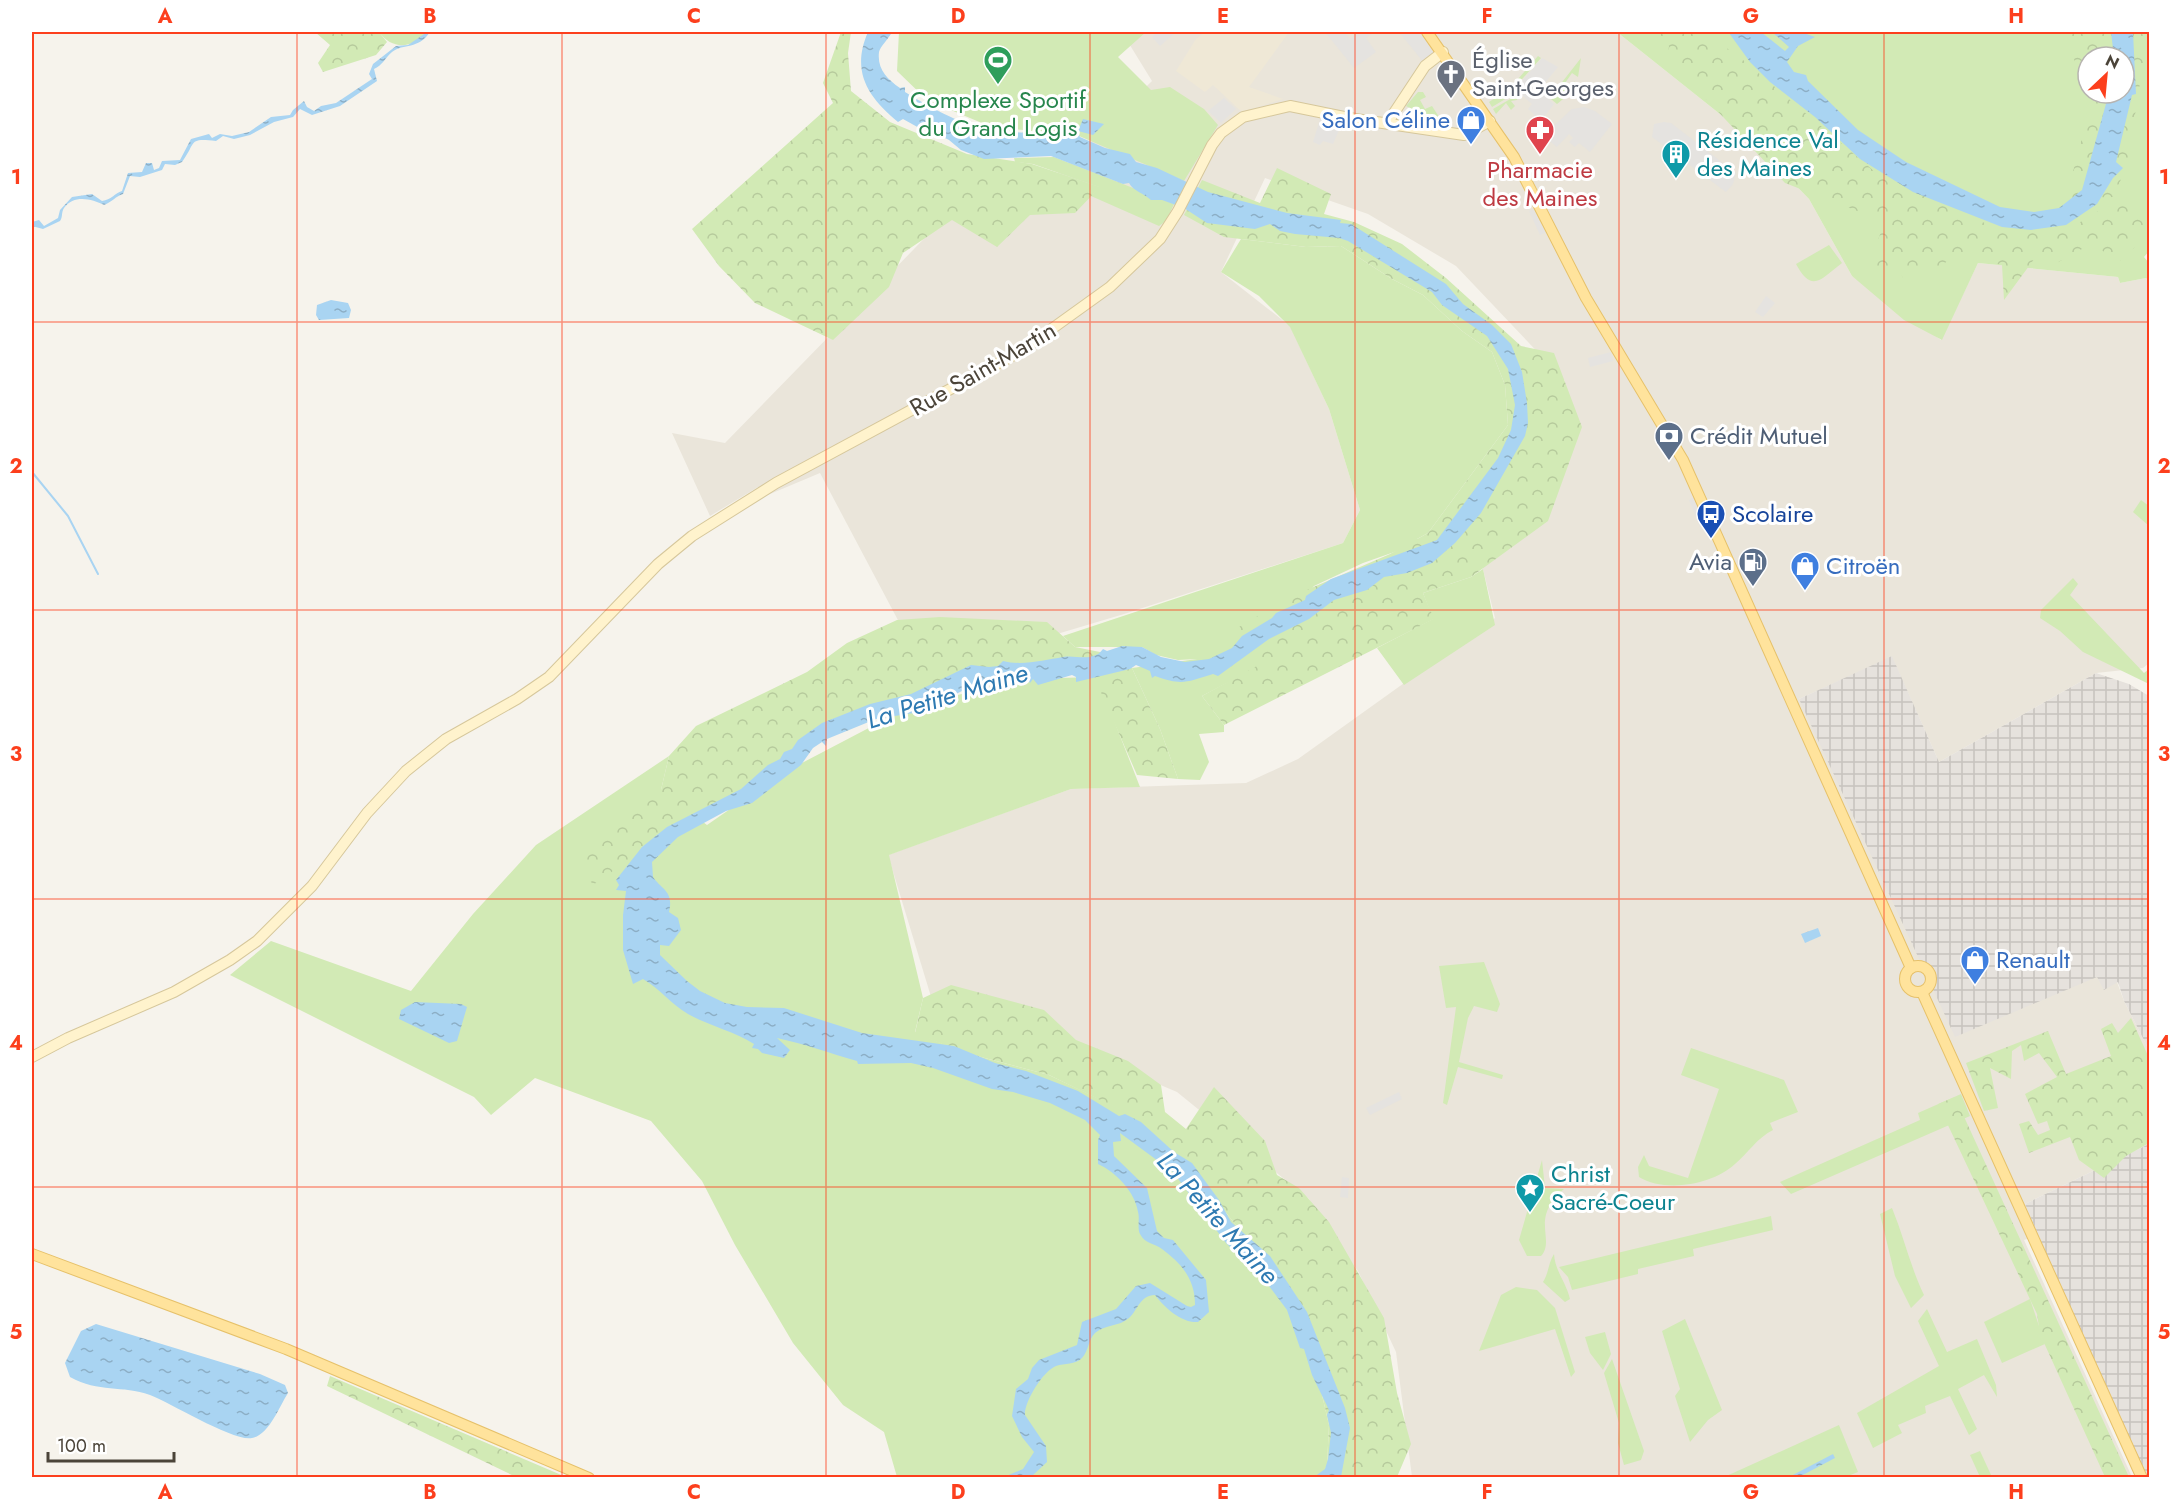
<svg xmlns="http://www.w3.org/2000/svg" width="2181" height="1509" viewBox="0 0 2181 1509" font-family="Jost,sans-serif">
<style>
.residential{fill:#eae5da}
.industrial{fill:url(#industrial-grid)}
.education{fill:#efe8d6}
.green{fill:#d2eab5;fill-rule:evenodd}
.forest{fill:url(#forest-crowns)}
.parking{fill:#e5e3e0}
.water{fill:url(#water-ripples)}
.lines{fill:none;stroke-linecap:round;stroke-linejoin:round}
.stream{stroke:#a9d4f2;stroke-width:2}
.secondary-casing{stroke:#d6c79b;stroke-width:12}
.primary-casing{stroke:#e6c16a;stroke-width:12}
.secondary{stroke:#fff3cd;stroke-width:10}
.primary{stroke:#ffe39c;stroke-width:10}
.grid{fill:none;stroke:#fc3f1d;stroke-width:1.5;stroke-opacity:0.55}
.labels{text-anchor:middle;stroke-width:6;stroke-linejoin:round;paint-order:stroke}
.worship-label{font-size:24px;fill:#5b616d;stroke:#fff;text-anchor:start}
.leisure-label{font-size:24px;fill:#27864d;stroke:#fff}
.shop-label{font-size:24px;fill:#366cbe;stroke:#fff;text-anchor:start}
.culture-label{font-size:24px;fill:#0d838f;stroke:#fff;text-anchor:start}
.health-label{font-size:24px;fill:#be3a42;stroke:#fff}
.street-label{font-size:24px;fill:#4b4439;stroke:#fff}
.service-label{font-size:24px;fill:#4e5e75;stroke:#fff;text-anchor:start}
.transit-label{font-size:24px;fill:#164399;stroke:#fff;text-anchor:start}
.water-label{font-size:26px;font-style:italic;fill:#2e7ab2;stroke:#fff}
.neatline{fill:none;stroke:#fc3f1d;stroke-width:2}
.grid-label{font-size:20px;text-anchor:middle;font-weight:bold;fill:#fc3f1d}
</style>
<defs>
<pattern id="industrial-grid" width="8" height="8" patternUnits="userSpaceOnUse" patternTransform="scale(1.5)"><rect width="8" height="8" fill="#e6e2dd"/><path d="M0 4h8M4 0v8" fill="none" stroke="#c7c3be"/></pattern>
<pattern id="forest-crowns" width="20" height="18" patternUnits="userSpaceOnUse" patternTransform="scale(1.5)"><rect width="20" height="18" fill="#d2eab5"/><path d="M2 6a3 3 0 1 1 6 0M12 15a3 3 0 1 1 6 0" fill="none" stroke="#b6ca9c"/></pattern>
<pattern id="water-ripples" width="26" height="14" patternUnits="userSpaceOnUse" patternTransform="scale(1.5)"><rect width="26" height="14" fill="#a9d4f2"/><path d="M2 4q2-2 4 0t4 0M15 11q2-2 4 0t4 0" fill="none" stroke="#8caec5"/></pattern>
</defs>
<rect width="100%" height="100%" fill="#f6f3ec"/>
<path class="residential" d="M 1118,32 L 1617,32 L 1750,138 L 1809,199 L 1852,276 L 1941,340 L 1978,263 L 2118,277 L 2120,283 L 2146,278 L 2150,281 L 2149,663 L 2143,668 L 2096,673 L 1939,762 L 1892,657 L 1799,699 L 2097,977 L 2117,982 L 2124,1001 L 2149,1050 L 2149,1144 L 2025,1204 L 2041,1235 L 2024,1240 L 2132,1477 L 1412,1477 L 1396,1352 L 1358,1271 L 1319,1219 L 1309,1199 L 1177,1092 L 1083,1052 L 932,1000 L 888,855 L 1071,789 L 1246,783 L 1298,759 L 1495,618 L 1480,557 L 1565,381 L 1456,266 L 1368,214 L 1265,178 L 1221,272 L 1290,326 L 1329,409 L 1360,510 L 1343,543 L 1124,614 L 926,673 L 820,473 L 763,497 L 758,487 L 710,516 L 672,433 L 725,443 L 951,211 L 1000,229 L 1152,81 L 1128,42 Z"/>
<g class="industrial">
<path d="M 1892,656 L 1939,762 L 2096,673 L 2129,684 L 2149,696 L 2149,1050 L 2124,1001 L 2118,982 L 2104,990 L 2097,977 L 1955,1037 L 1799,699 Z"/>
<path d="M 2149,1144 L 2149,1477 L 2142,1477 L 2025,1204 Z"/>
</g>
<path class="education" d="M 1205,32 L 1289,32 L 1249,87 L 1283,99 L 1242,112 L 1213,85 L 1205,92 L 1176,71 L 1196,39 Z"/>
<g class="green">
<path d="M 379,32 L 427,32 C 412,49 392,50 379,32 Z"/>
<path d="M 899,32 L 1146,32 L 1118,57 L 1151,90 L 1170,87 L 1204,109 L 1218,125 L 1184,181 L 1079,136 L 1032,132 L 1036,128 L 1032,131 L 989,126 L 927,100 L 897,71 Z"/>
<path d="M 1617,32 L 2149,32 L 2150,250 L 2144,257 L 2149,263 L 2149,281 L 2146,278 L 2120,283 L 2118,277 L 1978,263 L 1942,340 L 1904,320 L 1852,276 L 1809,199 L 1750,138 ZM 2088,57 L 2124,57 L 2124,93 L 2088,93 Z"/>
<path d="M 1538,56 L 1541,58 L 1514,88 L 1517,92 L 1492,107 L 1489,102 L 1501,94 L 1504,96 L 1518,83 L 1518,79 Z"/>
<path d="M 1581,58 L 1578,77 L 1572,73 L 1563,86 L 1568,90 L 1575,81 L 1574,90 L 1557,104 L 1551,99 L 1552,95 Z"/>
<path d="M 1418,92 L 1423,92 L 1426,97 L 1420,100 L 1425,109 L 1432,106 L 1441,120 L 1415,115 L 1412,109 L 1406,106 Z"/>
<path d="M 1519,94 L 1517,100 L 1511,101 L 1515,106 L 1511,110 L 1506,103 L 1496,114 L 1493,109 Z"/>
<path d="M 1054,157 L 1174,204 L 1166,221 L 1159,226 L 1091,196 L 1099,187 L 1033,164 L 1015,162 L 1014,158 Z"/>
<path d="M 1241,239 L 1306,247 L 1341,246 L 1392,279 L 1423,295 L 1462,331 L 1492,352 L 1505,385 L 1508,425 L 1428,533 L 1417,539 L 1420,543 L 1363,563 L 1314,586 L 1300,603 L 1265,663 L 1202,696 L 1224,725 L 1224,732 L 1199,734 L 1209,762 L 1200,780 L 1178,779 L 1160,729 L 1132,668 L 1197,659 L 1178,660 L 1156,655 L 1142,647 L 1075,647 L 1063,636 L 1343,543 L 1360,510 L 1329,409 L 1290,327 L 1259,296 L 1221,272 Z"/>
<path d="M 1829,245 L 1842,263 C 1821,279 1812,294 1796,264 Z"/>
<path d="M 2141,500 L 2149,506 L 2149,526 L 2133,512 Z"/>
<path d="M 1483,569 L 1495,625 L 1404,685 L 1377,648 L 1433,619 L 1423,593 L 1471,577 Z"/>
<path d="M 2073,578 L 2078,584 L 2070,595 L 2144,673 L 2149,669 L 2149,684 L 2083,652 L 2060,631 L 2040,618 L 2041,610 Z"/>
<path d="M 1097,677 L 1140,787 L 1071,789 L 889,855 L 923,998 L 915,1032 L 962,1052 L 1049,1075 L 1137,1117 L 1192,1171 L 1289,1290 L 1319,1382 L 1329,1425 L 1327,1466 L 1318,1478 L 897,1477 L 884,1432 L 843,1405 L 793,1343 L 735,1245 L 702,1181 L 651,1121 L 535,1078 L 491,1115 L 474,1097 L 230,975 L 271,941 L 411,991 L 473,914 L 536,845 L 669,756 L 661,790 L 707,825 L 779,775 L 905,709 L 1018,679 Z"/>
<path d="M 1484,962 L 1500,1004 L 1497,1012 L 1474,1006 L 1468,1018 L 1459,1062 L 1503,1075 L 1502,1079 L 1458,1067 L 1447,1105 L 1443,1103 L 1456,1007 L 1446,1008 L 1439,966 Z"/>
<path d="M 1691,1048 L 1784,1080 L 1798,1112 L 1770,1123 L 1773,1130 C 1757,1138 1748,1153 1735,1164 C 1712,1185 1665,1193 1639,1177 L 1638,1167 L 1644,1155 L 1649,1166 L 1688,1178 L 1719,1089 L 1681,1075 Z"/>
<path d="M 1961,1094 L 1970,1116 L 1791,1194 L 1780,1182 L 1920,1120 L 1918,1113 Z"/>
<path d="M 1542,1160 L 1545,1188 L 1564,1189 C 1529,1219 1556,1239 1541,1256 L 1527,1256 L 1519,1240 Z"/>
<path d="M 1892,1208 C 1904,1237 1910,1266 1924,1295 L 1911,1308 L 1895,1276 L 1880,1214 Z"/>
<path d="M 1771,1216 L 1773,1230 L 1693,1249 L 1694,1256 L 1638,1269 L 1638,1274 L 1572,1290 L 1568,1277 L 1559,1267 Z"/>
<path d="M 1554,1254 C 1555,1271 1566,1282 1570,1299 L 1565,1302 L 1543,1282 C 1549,1273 1548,1263 1554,1254 Z"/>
<path d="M 1516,1287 L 1537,1290 L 1555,1308 L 1575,1372 L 1571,1377 L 1555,1329 L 1479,1351 L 1501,1295 Z"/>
<path d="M 2030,1299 L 2045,1344 L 2002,1363 L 1984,1322 Z"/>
<path d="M 1927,1309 L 1947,1352 L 1977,1339 L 1996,1385 L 1997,1397 L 1984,1375 L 1958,1389 L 1977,1429 L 1969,1435 L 1950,1396 L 1925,1406 L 1926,1413 L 1898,1425 L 1902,1433 L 1873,1448 L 1857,1413 L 1939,1366 L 1918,1321 Z"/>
<path d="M 1685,1319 L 1722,1410 L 1708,1420 L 1690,1442 L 1675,1396 L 1680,1389 L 1662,1331 Z"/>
<path d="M 1605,1332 L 1611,1354 L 1603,1370 L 1590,1353 L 1585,1337 Z"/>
<path d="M 1612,1359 L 1644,1451 L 1641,1460 L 1624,1465 L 1618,1443 L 1619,1423 L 1604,1373 Z"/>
<path d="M 1839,1425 L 1858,1472 L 1843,1478 L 1722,1478 Z"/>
<path d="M 1980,1451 L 1992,1477 L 1980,1477 L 1970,1455 Z"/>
</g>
<g class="forest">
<path d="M 315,32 L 379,32 L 387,42 L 376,55 L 323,72 L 318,63 L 330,45 Z"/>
<path d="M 841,32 L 851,32 L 848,53 L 851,91 L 890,122 L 967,154 L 1032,164 L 1100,187 L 1075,213 L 1030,215 L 997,247 L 952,220 L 903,253 L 889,287 L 833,340 L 755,303 L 719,266 L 692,229 L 833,103 L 823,83 Z"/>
<path d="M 1654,32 L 1705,32 L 1743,60 L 1881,177 L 2005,232 L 2064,232 L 2121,197 L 2149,214 L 2149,234 L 2120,261 L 2091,244 L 2053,265 L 2040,251 L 2004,300 L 2002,265 L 1958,253 L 1937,269 L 1922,263 L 1907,287 L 1900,271 L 1868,265 L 1883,227 L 1865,214 L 1785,183 L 1710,103 L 1667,63 L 1669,46 Z"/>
<path d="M 2071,32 L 2148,32 L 2127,166 L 2113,197 L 2066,198 L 2094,93 L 2124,93 L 2124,57 L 2088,57 L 2088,78 L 2076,75 Z"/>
<path d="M 1277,168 L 1331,194 L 1324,214 L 1354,222 L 1402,244 L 1446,278 L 1521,346 L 1554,353 L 1582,427 L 1548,521 L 1471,577 L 1423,593 L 1434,619 L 1224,725 L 1202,696 L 1264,662 L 1234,630 L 1288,598 L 1390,554 L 1428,533 L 1508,425 L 1505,385 L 1492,352 L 1462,331 L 1423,295 L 1392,279 L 1341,246 L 1306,247 L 1224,237 L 1184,215 L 1202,180 L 1260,203 Z"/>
<path d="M 940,617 L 1047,622 L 1075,647 L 1115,655 L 1132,668 L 1160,729 L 1178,779 L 1137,775 L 1093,674 L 1009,667 L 856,716 L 791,758 L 779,775 L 661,837 L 593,885 L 575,855 L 614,818 L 661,790 L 669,756 L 696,726 L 807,672 L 847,643 L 897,620 Z"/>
<path d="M 951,985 L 1044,1010 L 1076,1040 L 1128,1061 L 1161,1085 L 1165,1112 L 1186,1129 L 1214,1087 L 1265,1141 L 1277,1175 L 1299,1188 L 1329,1222 L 1384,1318 L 1397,1393 L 1411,1444 L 1397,1477 L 1318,1477 L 1327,1466 L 1329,1425 L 1319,1382 L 1289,1290 L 1192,1171 L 1137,1118 L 1049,1075 L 962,1052 L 915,1033 L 923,998 Z"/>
<path d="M 2131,1018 L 2149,1058 L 2149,1143 L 2126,1156 L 2104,1178 L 2079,1160 L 2070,1137 L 2029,1153 L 2019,1124 L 2029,1121 L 2038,1135 L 2050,1130 L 2047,1121 L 2038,1124 L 2025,1094 L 2057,1077 L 2039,1053 L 2024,1061 L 2021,1045 L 2012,1051 L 2011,1079 L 1990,1068 L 1998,1108 L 1984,1111 L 1966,1063 L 2048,1031 L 2066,1074 L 2111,1056 L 2101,1029 L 2112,1023 L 2118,1033 Z"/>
<path d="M 1955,1097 L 2129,1477 L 2105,1477 L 2040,1334 L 2037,1314 L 1938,1104 Z"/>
<path d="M 330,1376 L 566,1477 L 516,1477 L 327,1386 Z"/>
</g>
<g class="parking">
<path d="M 1157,32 L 1176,32 L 1160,46 L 1152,37 Z"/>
<path d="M 1325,32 L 1344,32 L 1350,39 L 1361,32 L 1374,32 L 1366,38 L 1376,52 L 1354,68 Z"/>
<path d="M 1399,32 L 1424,32 L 1439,51 L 1424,63 Z"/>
<path d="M 1542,58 L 1558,67 L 1539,90 L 1554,104 L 1541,121 L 1528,109 L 1532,104 L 1514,88 L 1520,83 L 1523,85 L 1522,81 Z"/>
<path d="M 1224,98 L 1236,109 L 1221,123 L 1208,111 Z"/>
<path d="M 1584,107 L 1595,111 L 1612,124 L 1590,152 L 1579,143 L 1575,147 L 1569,142 L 1573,138 L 1569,134 L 1557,147 L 1543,136 L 1572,109 Z"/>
<path d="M 1321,116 L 1343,121 L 1333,144 L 1323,141 L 1320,145 L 1313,142 Z"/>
<path d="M 1664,122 L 1671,123 L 1736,173 L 1733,184 L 1726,192 L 1652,137 L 1654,124 Z"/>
<path d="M 1541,206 L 1552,230 L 1540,235 L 1529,211 Z"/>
<path d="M 1766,296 L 1775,303 L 1763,317 L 1755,312 Z"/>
<path d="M 1611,352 L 1613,361 L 1590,367 L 1588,358 Z"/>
<path d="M 1698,494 L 1709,517 L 1700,527 L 1689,500 Z"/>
<path d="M 1399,1092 L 1402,1099 L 1370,1115 L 1366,1108 Z"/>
<path d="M 1342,1177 L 1349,1178 L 1348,1198 L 1340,1197 Z"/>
</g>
<g class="water">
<path d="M 427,32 L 430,32 C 418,50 404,43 392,52 C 386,57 382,66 374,69 L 377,81 L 340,106 L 312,115 L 300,109 L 293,117 L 274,122 L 250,135 L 234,139 L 223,136 L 216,141 C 187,138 197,142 182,162 L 175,165 L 165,164 L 162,170 L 140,177 L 130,176 L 123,194 C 116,196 112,202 104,205 C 92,199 74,194 64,208 C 61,213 63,217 60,221 L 43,229 L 32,226 L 32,222 L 39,220 L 44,226 L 58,218 L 60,210 L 72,197 L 92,194 L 102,201 C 111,200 115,193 122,191 L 128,173 L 142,172 L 146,163 L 152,163 L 154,170 L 159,168 L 162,161 L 180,160 L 191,139 L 209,134 L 212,138 L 220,134 L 232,136 L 249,132 L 271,117 L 290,115 L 293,110 L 304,101 L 307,107 L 314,111 L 321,106 L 336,103 L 372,79 L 369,74 L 373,64 L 396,46 L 408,45 Z"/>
<path d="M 868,32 L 892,32 C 889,38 880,47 879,52 C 877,69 887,79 900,88 L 905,87 L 905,92 C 919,101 959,123 972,125 L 975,130 L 1048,134 L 1049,136 L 1067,130 L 1074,124 L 1080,137 L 1105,148 L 1130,154 L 1136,162 L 1157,168 L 1208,192 L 1287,213 L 1341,220 L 1340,223 L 1351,224 L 1446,284 L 1463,304 L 1492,325 L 1511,344 L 1522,372 L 1527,403 L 1528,423 L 1525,436 L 1481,513 L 1455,543 L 1432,563 L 1407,573 L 1384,577 L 1367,590 L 1334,600 L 1309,619 L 1269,639 L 1218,676 L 1213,674 C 1186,682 1183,686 1155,676 L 1152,678 L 1150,671 L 1136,665 L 1130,669 L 1076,682 L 1076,677 L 1072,675 L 1038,685 L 1033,679 L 1030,683 L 1028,680 L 1018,679 L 1005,684 L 992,681 L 968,688 L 920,712 L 876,719 L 827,739 L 826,746 L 822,742 L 813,748 L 801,765 L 752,803 L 726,811 L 678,837 L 652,862 L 653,877 C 662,890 674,891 669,912 L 678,918 L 681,930 L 669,946 L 660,945 L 660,955 L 687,981 L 700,991 L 725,1003 L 747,1007 L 784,1008 L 862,1033 L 954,1046 L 995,1063 L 1026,1071 L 1078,1091 L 1119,1116 L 1125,1114 L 1141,1122 L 1174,1152 L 1192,1163 L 1219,1200 L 1231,1222 L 1270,1256 L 1307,1312 L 1345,1408 L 1350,1428 L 1341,1477 L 1314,1477 L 1325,1469 L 1328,1459 L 1331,1433 L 1327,1415 L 1329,1410 L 1312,1375 L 1304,1349 L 1300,1348 L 1287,1310 L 1266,1282 L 1226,1243 L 1173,1172 L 1120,1133 L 1121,1141 L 1113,1142 L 1114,1156 L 1147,1188 L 1157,1231 L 1164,1238 L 1173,1240 L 1206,1280 L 1209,1312 L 1198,1322 C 1181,1323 1165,1308 1155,1295 C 1140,1295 1138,1310 1129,1318 C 1119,1327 1105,1324 1095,1333 C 1088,1340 1089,1350 1082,1358 C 1075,1365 1065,1363 1056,1366 C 1043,1371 1024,1402 1025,1415 L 1046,1446 L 1047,1462 L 1031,1477 L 1004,1477 L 1023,1469 L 1034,1452 L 1022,1437 L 1012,1416 L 1016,1389 L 1028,1379 L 1032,1368 L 1039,1360 L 1077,1345 L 1082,1322 L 1116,1309 L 1136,1286 L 1150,1283 L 1187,1306 L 1191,1307 L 1195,1305 C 1195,1279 1182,1264 1162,1249 C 1154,1243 1145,1244 1140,1234 C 1137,1228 1140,1218 1138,1212 C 1135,1192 1116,1172 1098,1164 L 1098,1140 L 1100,1135 L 1085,1120 L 1050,1103 L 1013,1092 L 992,1089 L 933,1068 L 911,1063 L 858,1064 L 857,1061 C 829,1053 805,1044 777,1038 L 790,1050 L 784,1058 L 762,1053 L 758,1049 L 752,1048 L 754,1044 C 734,1031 709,1026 688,1014 C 671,1004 660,989 643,979 L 633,984 L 623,950 L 623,915 L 626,891 L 616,890 L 619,885 L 616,880 L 642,847 L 667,827 L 741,789 L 768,765 L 780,759 L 784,752 L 792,749 L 798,740 L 822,723 L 870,704 L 911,694 L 971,665 L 989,667 L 998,666 L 1003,661 C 1022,666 1045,660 1063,657 C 1074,655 1086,660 1096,655 C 1099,654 1101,651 1103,649 L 1107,651 L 1122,646 L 1142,647 L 1161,657 L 1185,662 L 1209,659 L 1232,648 L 1242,636 L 1272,618 L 1276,613 L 1305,600 L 1306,596 L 1331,579 L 1437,540 L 1498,458 L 1511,430 L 1515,405 L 1508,369 L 1487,336 L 1442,305 L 1432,292 L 1348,241 L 1339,238 L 1295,234 L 1280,231 L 1270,224 L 1255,229 L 1207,223 L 1184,208 L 1162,200 L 1151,200 C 1145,194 1133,191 1129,183 L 1123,184 L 1051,156 L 984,159 L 961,150 L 949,140 L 923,127 L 921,129 L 903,119 L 898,122 C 867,96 851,71 868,32 Z"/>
<path d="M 1724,32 L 1761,32 L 1785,51 L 1789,47 L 1772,32 L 1801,32 L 1815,37 L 1798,46 L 1787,62 L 1794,72 L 1806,75 L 1808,81 L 1858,130 L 1906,162 L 2000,207 L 2034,212 L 2059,208 L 2082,190 L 2109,93 L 2124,93 L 2124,57 L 2114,57 L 2111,32 L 2133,32 L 2136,94 L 2132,95 L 2116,162 L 2123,168 L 2113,178 L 2097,204 L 2066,225 L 2031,230 L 2002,227 L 1913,192 L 1860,159 L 1815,117 L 1770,82 L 1750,62 L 1729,33 Z"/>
<path d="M 1083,119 L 1104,124 L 1093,135 L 1078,131 Z"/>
<path d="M 331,300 L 348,303 L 351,310 L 349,318 L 319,320 L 316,315 L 317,305 Z"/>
<path d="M 1818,928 L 1821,936 L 1805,943 L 1801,934 Z"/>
<path d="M 415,1002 L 461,1004 L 467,1007 L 457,1041 L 449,1043 L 399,1019 L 401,1010 Z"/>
<path d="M 96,1324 L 260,1374 L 285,1385 L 288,1393 C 279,1407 269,1435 252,1438 C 234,1442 171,1403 150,1395 C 122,1385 99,1393 70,1377 L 65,1363 L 81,1331 Z"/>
<path d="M 1833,1454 L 1835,1458 L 1799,1477 L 1789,1477 Z"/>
</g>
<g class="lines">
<path class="stream" d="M 32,472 L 68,516 L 98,574"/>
<g class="secondary-casing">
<g id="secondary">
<path d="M 1388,122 L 1425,66 L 1443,52"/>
<path d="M 32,1057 L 68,1038 L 174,992 L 230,960 L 257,941 L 312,886 L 367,813 L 406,771 L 446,739 L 517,699 L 549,677 L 658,564 L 692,536 L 776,483 L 1021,351 L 1110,287 L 1160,239 L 1178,211 L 1212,145 L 1221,133 L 1243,117 L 1290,106 L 1349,118 L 1464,135 L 1490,121"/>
</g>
</g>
<g class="primary-casing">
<g id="primary">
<path d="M 1427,32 L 1514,157 L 1586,298 L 1683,460 L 1911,968"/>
<circle cx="1918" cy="979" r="13"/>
<path d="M 1922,992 L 2142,1478"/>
<path d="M 32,1254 L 286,1349 L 589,1478"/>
</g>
</g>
<use href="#secondary" class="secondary"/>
<use href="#primary" class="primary"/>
</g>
<path class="grid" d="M 297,32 L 297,1478M 562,32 L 562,1478M 826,32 L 826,1478M 1090,32 L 1090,1478M 1355,32 L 1355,1478M 1619,32 L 1619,1478M 1884,32 L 1884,1478M 32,322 L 2150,322M 32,610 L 2150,610M 32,899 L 2150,899M 32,1187 L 2150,1187"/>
<defs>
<g id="stadium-pin" transform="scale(1.5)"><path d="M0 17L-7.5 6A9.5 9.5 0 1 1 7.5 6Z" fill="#2e9e5b" stroke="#fff"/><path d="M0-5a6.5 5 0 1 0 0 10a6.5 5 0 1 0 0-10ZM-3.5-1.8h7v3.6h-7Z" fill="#fff"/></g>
<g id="church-pin" transform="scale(1.5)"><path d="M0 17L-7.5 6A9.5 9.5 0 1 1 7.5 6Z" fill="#6b7280" stroke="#fff"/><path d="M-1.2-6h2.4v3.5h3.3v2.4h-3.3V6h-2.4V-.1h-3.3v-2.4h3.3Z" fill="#fff"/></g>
<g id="shop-pin" transform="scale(1.5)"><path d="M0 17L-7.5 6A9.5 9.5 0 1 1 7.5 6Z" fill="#3f7fe0" stroke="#fff"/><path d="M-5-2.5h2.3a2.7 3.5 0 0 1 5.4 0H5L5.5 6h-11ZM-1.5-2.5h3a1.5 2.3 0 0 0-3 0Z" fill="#fff"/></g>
<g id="pharmacy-pin" transform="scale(1.5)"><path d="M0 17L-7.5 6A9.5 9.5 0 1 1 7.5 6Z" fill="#e0444e" stroke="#fff"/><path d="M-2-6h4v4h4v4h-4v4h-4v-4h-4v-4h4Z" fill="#fff"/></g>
<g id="building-pin" transform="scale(1.5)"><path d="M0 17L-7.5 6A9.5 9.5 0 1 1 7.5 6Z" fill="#0f9aa8" stroke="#fff"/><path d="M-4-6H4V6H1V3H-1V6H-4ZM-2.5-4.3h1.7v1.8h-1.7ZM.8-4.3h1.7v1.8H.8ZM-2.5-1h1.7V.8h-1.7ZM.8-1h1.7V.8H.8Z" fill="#fff"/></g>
<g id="bank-pin" transform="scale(1.5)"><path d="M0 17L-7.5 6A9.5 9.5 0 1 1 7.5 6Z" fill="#5c6f8a" stroke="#fff"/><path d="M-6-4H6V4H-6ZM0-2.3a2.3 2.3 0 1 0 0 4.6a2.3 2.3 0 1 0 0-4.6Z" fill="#fff"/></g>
<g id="bus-pin" transform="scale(1.5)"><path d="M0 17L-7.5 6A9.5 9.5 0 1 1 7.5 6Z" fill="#1a4fb4" stroke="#fff"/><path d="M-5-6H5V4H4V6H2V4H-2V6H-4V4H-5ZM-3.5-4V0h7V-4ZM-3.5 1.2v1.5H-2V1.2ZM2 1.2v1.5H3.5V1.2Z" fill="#fff"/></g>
<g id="fuel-pin" transform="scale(1.5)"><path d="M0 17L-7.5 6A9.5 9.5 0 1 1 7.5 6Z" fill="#5c6f8a" stroke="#fff"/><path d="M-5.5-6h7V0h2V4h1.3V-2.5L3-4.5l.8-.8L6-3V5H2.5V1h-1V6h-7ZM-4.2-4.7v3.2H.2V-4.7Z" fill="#fff"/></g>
<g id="sight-pin" transform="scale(1.5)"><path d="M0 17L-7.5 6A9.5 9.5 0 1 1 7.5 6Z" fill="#0f9aa8" stroke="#fff"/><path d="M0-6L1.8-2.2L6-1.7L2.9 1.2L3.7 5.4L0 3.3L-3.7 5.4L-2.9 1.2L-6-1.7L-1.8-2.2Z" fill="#fff"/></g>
</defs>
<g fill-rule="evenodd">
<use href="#stadium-pin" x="998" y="60"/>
<use href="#church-pin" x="1451" y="74"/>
<use href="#shop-pin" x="1471" y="120"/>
<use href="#pharmacy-pin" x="1540" y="130"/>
<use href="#building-pin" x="1676" y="154"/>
<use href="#bank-pin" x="1669" y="436"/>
<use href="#bus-pin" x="1711" y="514"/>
<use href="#fuel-pin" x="1753" y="562"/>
<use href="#shop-pin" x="1805" y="566"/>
<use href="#shop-pin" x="1975" y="960"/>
<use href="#sight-pin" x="1530" y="1188"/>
</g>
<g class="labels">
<g class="worship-label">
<text x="1472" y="68">Église<tspan x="1472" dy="28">Saint-Georges</tspan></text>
</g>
<g class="leisure-label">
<text x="998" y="108">Complexe Sportif<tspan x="998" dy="28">du Grand Logis</tspan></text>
</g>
<g class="shop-label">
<text x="1450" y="128" text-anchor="end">Salon Céline</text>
<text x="1826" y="574">Citroën</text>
<text x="1996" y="968">Renault</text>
</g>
<g class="culture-label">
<text x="1697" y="148">Résidence Val<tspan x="1697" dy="28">des Maines</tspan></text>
<text x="1551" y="1182">Christ<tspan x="1551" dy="28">Sacré-Coeur</tspan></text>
</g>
<g class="health-label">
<text x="1540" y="178">Pharmacie<tspan x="1540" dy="28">des Maines</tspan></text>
</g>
<g class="street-label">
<text transform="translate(983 369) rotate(-30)" y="8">Rue Saint-Martin</text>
</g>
<g class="service-label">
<text x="1690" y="444">Crédit Mutuel</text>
<text x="1732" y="570" text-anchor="end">Avia</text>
</g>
<g class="transit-label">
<text x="1732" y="522">Scolaire</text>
</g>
<g class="water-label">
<text transform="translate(947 696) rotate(-17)" y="9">La Petite Maine</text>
<text transform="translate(1218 1218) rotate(48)" y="9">La Petite Maine</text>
</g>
</g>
<rect width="2181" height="1509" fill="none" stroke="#ffffff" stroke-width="66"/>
<g transform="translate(2106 75) rotate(26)"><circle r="28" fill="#ffffff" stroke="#b7b4b0" stroke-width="1.5"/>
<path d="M0-4.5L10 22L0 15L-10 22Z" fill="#fc3f1d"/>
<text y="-9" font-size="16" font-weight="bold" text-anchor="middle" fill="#4b4439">N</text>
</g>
<path d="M48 1452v9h126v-9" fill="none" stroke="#4b4439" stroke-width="3"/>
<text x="57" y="1452" font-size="18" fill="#4b4439" stroke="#ffffff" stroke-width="4.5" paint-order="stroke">100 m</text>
<rect x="33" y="33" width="2115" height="1443" class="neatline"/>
<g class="grid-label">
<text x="165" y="23">A</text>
<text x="430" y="23">B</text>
<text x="694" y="23">C</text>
<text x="958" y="23">D</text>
<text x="1223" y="23">E</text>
<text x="1487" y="23">F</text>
<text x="1751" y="23">G</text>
<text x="2016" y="23">H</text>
<text x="16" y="184">1</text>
<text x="2164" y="184">1</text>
<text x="16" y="473">2</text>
<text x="2164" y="473">2</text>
<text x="16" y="761">3</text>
<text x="2164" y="761">3</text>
<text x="16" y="1050">4</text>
<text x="2164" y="1050">4</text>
<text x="16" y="1339">5</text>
<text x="2164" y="1339">5</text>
<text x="165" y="1499">A</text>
<text x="430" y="1499">B</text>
<text x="694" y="1499">C</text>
<text x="958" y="1499">D</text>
<text x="1223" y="1499">E</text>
<text x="1487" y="1499">F</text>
<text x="1751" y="1499">G</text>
<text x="2016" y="1499">H</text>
</g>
</svg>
